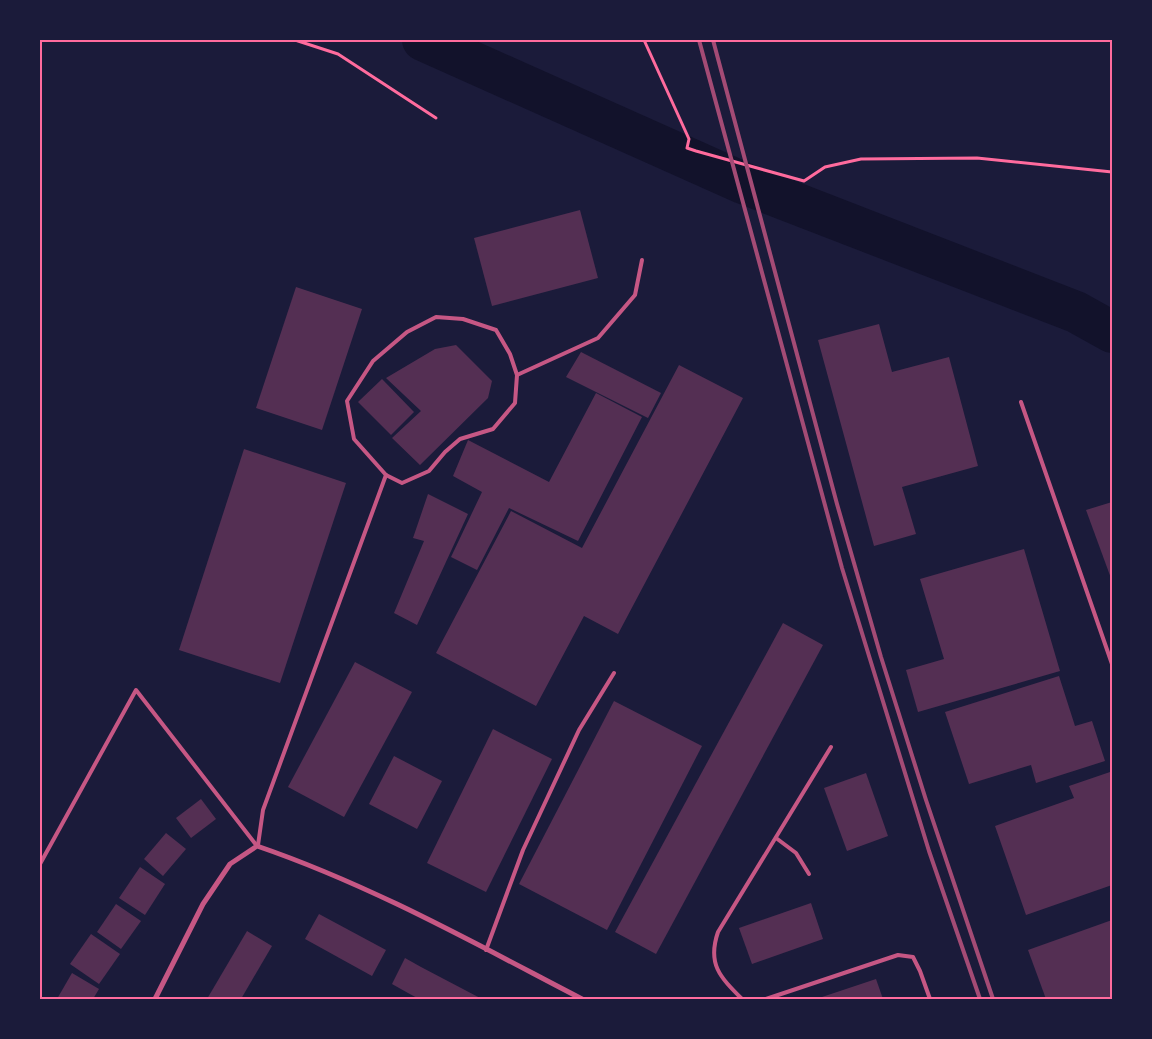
<svg xmlns="http://www.w3.org/2000/svg" width="1152" height="1039" viewBox="0 0 1152 1039" font-family="'Source Sans 3',sans-serif">
<style>
.lines{fill:none;stroke-linecap:round;stroke-linejoin:round}
.river{stroke:#12122b;stroke-width:42}
.building{fill:#542f53}
.path{stroke:#ff6b9d;stroke-width:3}
.service{stroke:#c65784;stroke-width:4}
.minor{stroke:#c65784;stroke-width:5}
.rail{stroke:#a44b75;stroke-width:4}
.neatline{fill:none;stroke:#ff6b9d;stroke-width:2}
</style>
<rect width="100%" height="100%" fill="#1b1b3a"/>
<g class="lines">
<path class="river" d="M 423,40 L 743,183 L 1076,312 L 1112,332"/>
</g>
<g class="building">
<path d="M 580,210 L 598,278 L 492,306 L 474,238 Z"/>
<path d="M 296,287 L 362,309 L 322,430 L 256,408 Z"/>
<path d="M 879,324 L 892,372 L 949,357 L 978,466 L 902,487 L 916,534 L 874,546 L 818,340 Z"/>
<path d="M 456,345 L 492,381 L 488,398 L 420,465 L 392,438 L 421,411 L 386,378 L 435,349 Z"/>
<path d="M 581,352 L 661,393 L 648,418 L 566,377 Z"/>
<path d="M 679,365 L 743,398 L 618,634 L 584,616 L 536,706 L 436,653 L 511,511 L 582,548 Z"/>
<path d="M 382,379 L 414,412 L 391,435 L 358,402 Z"/>
<path d="M 596,393 L 642,417 L 578,541 L 509,508 L 477,570 L 451,557 L 482,492 L 453,476 L 468,440 L 549,482 Z"/>
<path d="M 244,449 L 346,483 L 280,683 L 179,650 Z"/>
<path d="M 428,494 L 468,514 L 417,625 L 394,613 L 424,541 L 413,538 Z"/>
<path d="M 1112,502 L 1112,581 L 1086,510 Z"/>
<path d="M 1024,549 L 1060,671 L 918,712 L 906,670 L 944,659 L 920,579 Z"/>
<path d="M 783,623 L 823,645 L 656,954 L 615,932 Z"/>
<path d="M 355,662 L 412,692 L 344,817 L 288,787 Z"/>
<path d="M 1059,676 L 1075,726 L 1092,721 L 1105,761 L 1036,783 L 1031,765 L 969,784 L 945,712 Z"/>
<path d="M 614,701 L 702,746 L 607,930 L 519,884 Z"/>
<path d="M 493,729 L 552,759 L 486,892 L 427,863 Z"/>
<path d="M 394,756 L 442,781 L 417,829 L 369,804 Z"/>
<path d="M 1110,772 L 1112,779 L 1112,885 L 1026,915 L 995,826 L 1074,798 L 1069,786 Z"/>
<path d="M 866,773 L 888,836 L 847,851 L 824,788 Z"/>
<path d="M 201,799 L 216,819 L 191,838 L 176,818 Z"/>
<path d="M 166,833 L 186,849 L 163,876 L 144,859 Z"/>
<path d="M 140,867 L 165,884 L 145,915 L 119,898 Z"/>
<path d="M 811,903 L 823,939 L 752,964 L 739,928 Z"/>
<path d="M 116,904 L 141,921 L 121,949 L 97,932 Z"/>
<path d="M 319,914 L 386,950 L 372,976 L 305,939 Z"/>
<path d="M 1112,920 L 1112,999 L 1046,999 L 1028,950 Z"/>
<path d="M 247,931 L 272,946 L 241,999 L 207,999 Z"/>
<path d="M 91,934 L 120,954 L 99,984 L 70,964 Z"/>
<path d="M 405,958 L 421,967 L 482,999 L 419,999 L 408,993 L 392,984 Z"/>
<path d="M 72,973 L 99,989 L 93,999 L 57,999 Z"/>
<path d="M 876,979 L 883,999 L 816,999 Z"/>
</g>
<g class="lines">
<g class="path">
<path d="M 295,40 L 338,54 L 436,118"/>
<path d="M 644,40 L 689,139 L 687,148 L 696,151 L 804,181 L 825,167 L 861,159 L 977,158 L 1112,172"/>
</g>
<g class="service">
<path d="M 436,317 L 463,319 L 496,330 L 510,354 L 517,375 L 515,403 L 493,429 L 460,439 L 445,452 L 429,471 L 402,483 L 386,475 L 354,439 L 347,401 L 373,361 L 407,332 Z"/>
<path d="M 517,375 L 598,338 L 635,295 L 642,260"/>
<path d="M 1021,402 L 1112,664"/>
<path d="M 776,838 L 796,853 L 809,874"/>
<path d="M 258,845 L 263,810 L 386,475"/>
<path d="M 40,864 L 136,690 L 257,846"/>
<path d="M 486,950 L 523,850 L 579,730 L 614,673"/>
<path d="M 742,999 C 720,977 707,964 718,932 L 831,747"/>
<path d="M 766,999 L 898,955 L 913,957 L 920,971 L 930,999"/>
</g>
<path class="minor" d="M 155,999 L 203,904 L 230,864 L 257,846 C 371,885 476,944 582,999"/>
<g class="rail">
<path d="M 699,40 L 842,568 L 929,851 L 980,999"/>
<path d="M 713,40 L 837,504 L 881,657 L 926,800 L 993,999"/>
</g>
</g>
<rect width="1152" height="1039" fill="none" stroke="#1b1b3a" stroke-width="82"/>
<rect x="41" y="41" width="1070" height="957" class="neatline"/>
</svg>
